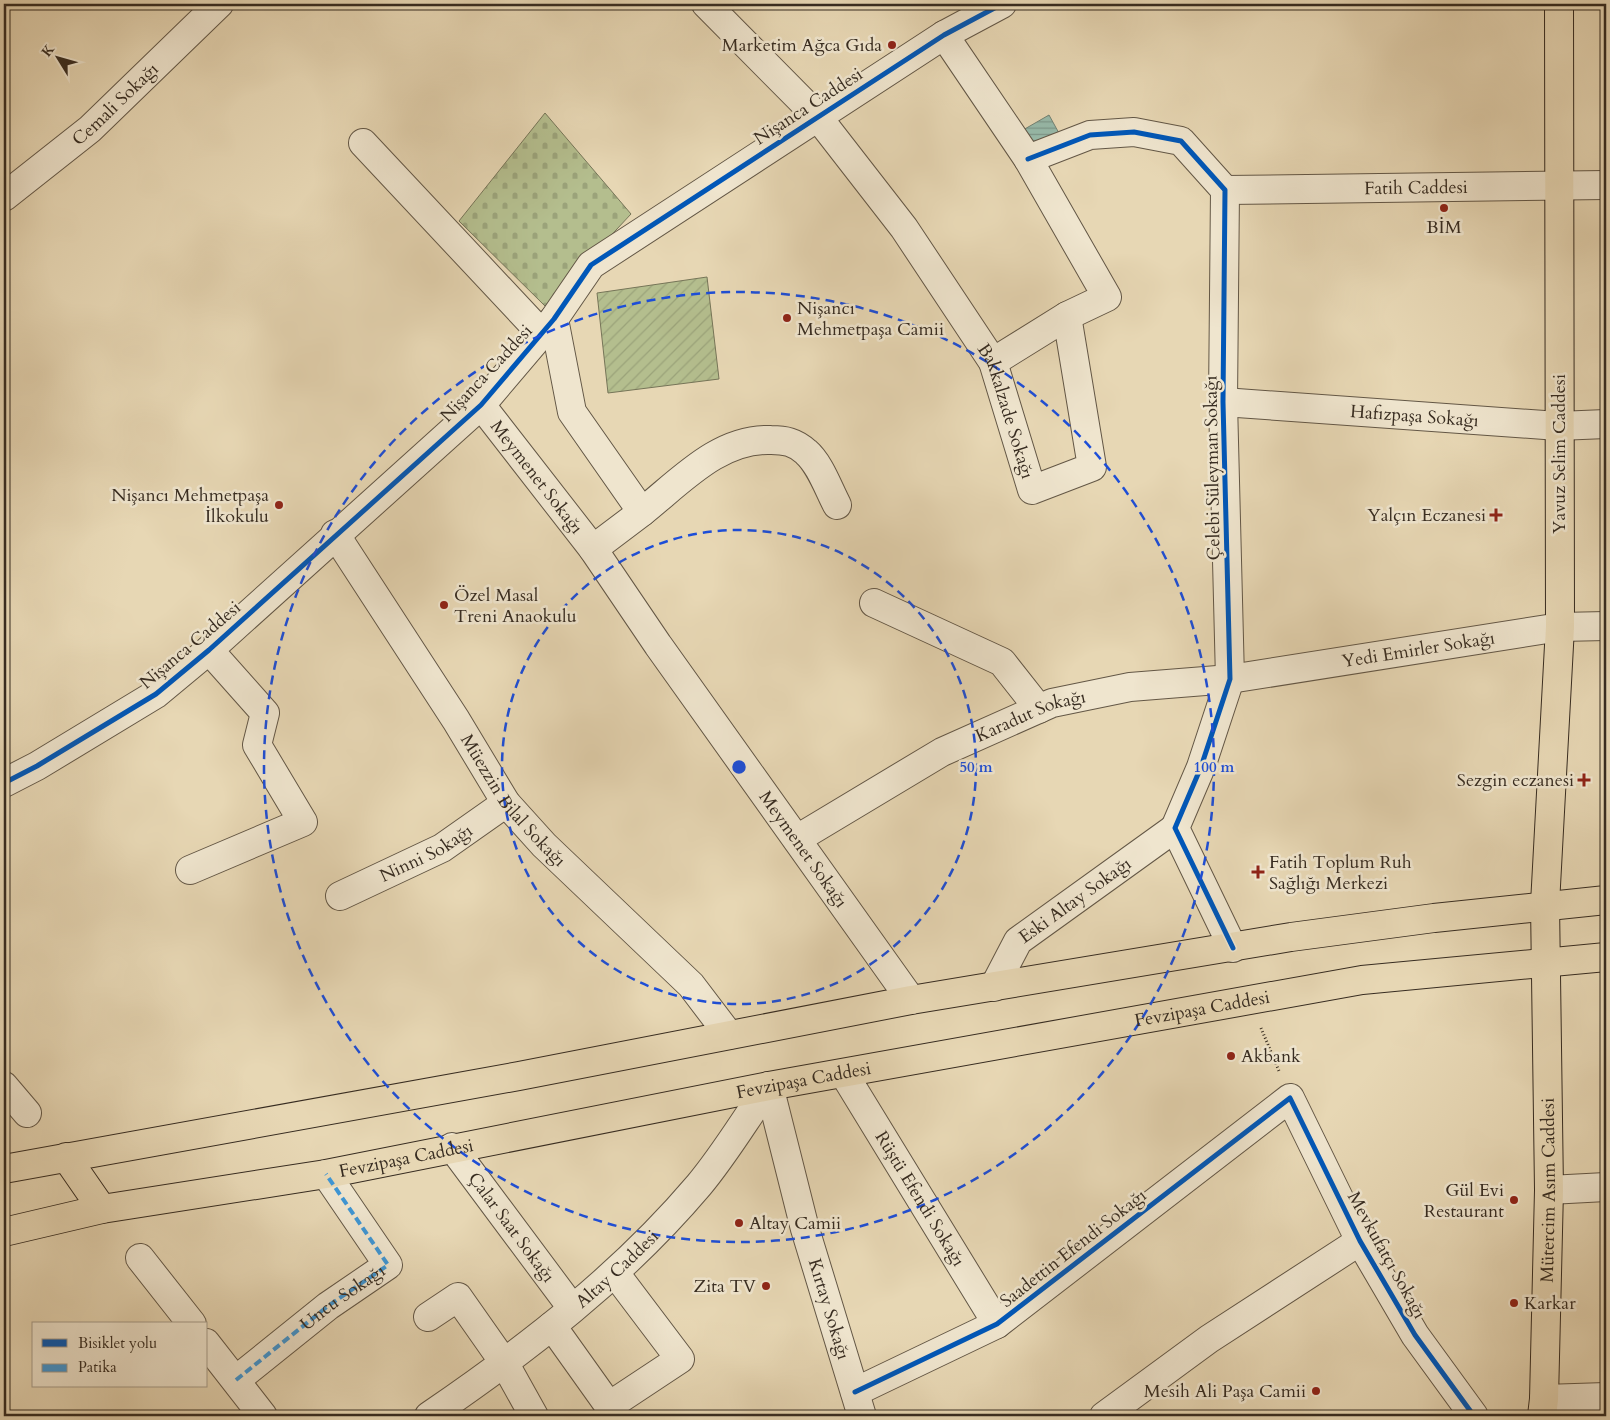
<svg xmlns="http://www.w3.org/2000/svg" width="1610" height="1420" viewBox="0 0 1610 1420" font-family="Cardo,serif">
<style>
.cemetery{fill:url(#cemetery-stones);stroke:#767558}
.park{fill:url(#park-tufts);stroke:#767558}
.garden{fill:url(#garden-furrows);stroke:#767558}
.water{fill:url(#water-rules);stroke:#718173}
.lines{fill:none;stroke-linecap:round;stroke-linejoin:round}
.minor-casing{stroke:#635746;stroke-width:30}
.major-casing{stroke:#372c21;stroke-width:30}
.path{stroke:#372c21;stroke-width:3;stroke-dasharray:1 2.5;stroke-linecap:butt}
.minor{stroke:#efe5ce;stroke-width:28}
.major{stroke:#e7d7b4;stroke-width:28}
.quiet{stroke:#3e96d5;stroke-width:4;stroke-dasharray:8 4;stroke-linecap:butt}
.cycleway-casing{stroke:#efe5ce;stroke-width:8}
.cycleway{stroke:#0057b8;stroke-width:5}
.ring{fill:none;stroke:#1d4ed8;stroke-width:2.5;stroke-dasharray:9 6}
.poi-dot{fill:#8f2418;stroke:#efe5ce;stroke-width:2}
.labels{text-anchor:middle;stroke-width:5;stroke-linejoin:round;paint-order:stroke}
.poi-label{font-size:18px;fill:#372c21;stroke:#efe5ce;text-anchor:end}
.street-label{font-size:18px;fill:#372c21;stroke:#efe5ce}
.centre{fill:#1d4ed8;stroke:#efe5ce;stroke-width:2.5}
.ring-label{font-size:15px;text-anchor:middle;font-weight:bold;fill:#1d4ed8;stroke:#efe5ce;stroke-width:5;stroke-linejoin:round;paint-order:stroke}
</style>
<defs>
<pattern id="cemetery-stones" width="16" height="16" patternUnits="userSpaceOnUse" patternTransform="scale(1.25)"><rect width="16" height="16" fill="#b4be8e"/><path d="M2 7V4a2 2 0 0 1 4 0v3zM10 15v-3a2 2 0 0 1 4 0v3z" fill="#9ba37a"/></pattern>
<pattern id="park-tufts" width="24" height="20" patternUnits="userSpaceOnUse" patternTransform="scale(1.25)"><rect width="24" height="20" fill="#b4be8e"/><path d="M3 7l-1-3M5 7V3M7 7l1-3M15 17l-1-3M17 17v-4M19 17l1-3" fill="none" stroke="#9ba37a"/></pattern>
<pattern id="garden-furrows" width="10" height="10" patternUnits="userSpaceOnUse" patternTransform="scale(1.25)"><rect width="10" height="10" fill="#b4be8e"/><path d="M-1 1l2-2M0 10L10 0M9 11l2-2" fill="none" stroke="#9ba37a"/></pattern>
<pattern id="water-rules" width="6" height="5" patternUnits="userSpaceOnUse" patternTransform="scale(1.25)"><rect width="6" height="5" fill="#97baaa"/><path d="M0 2.5h6" fill="none" stroke="#7c978a"/></pattern>
</defs>
<rect width="100%" height="100%" fill="#e7d7b4"/>
<filter id="stains"><feTurbulence type="fractalNoise" baseFrequency=".004" numOctaves="4"/><feColorMatrix values="0 0 0 0 .2 0 0 0 0 .09 0 0 0 0 .02 0 0 0 .5 -.17"/></filter>
<radialGradient id="worn" r=".72"><stop offset=".6" stop-color="#630" stop-opacity="0"/><stop offset="1" stop-color="#630" stop-opacity=".3"/></radialGradient>
<path class="cemetery" d="M 545,113 L 631,214 L 545,306 L 459,221 Z"/>
<path class="park" d="M 1606,1410 L 1606,1416 L 1562,1416 L 1562,1413 Z"/>
<path class="garden" d="M 707,277 L 719,379 L 608,393 L 597,293 Z"/>
<path class="water" d="M 1049,115 L 1060,135 L 1034,150 L 1023,130 Z"/>
<g class="lines">
<g class="minor-casing">
<g id="minor">
<path id="s1" d="M 706,4 L 817,116 L 904,228 L 993,362 L 1032,490 L 1092,467 L 1067,316"/>
<path d="M 944,35 L 1028,159 L 1107,297 L 1067,316 L 993,362"/>
<path d="M 363,143 L 542,334"/>
<path d="M 1028,159 L 1090,135 L 1134,132 L 1181,141 L 1225,190 L 1223,402 L 1230,679 L 1201,767 L 1175,828 L 1233,948"/>
<path id="s2" d="M 1225,190 L 1606,185"/>
<path id="s3" d="M 4,197 L 90,129 L 219,4"/>
<path d="M 554,319 L 572,412 L 642,512 L 593,549"/>
<path id="s4" d="M 1223,402 L 1558,426 L 1606,424"/>
<path id="s5" d="M 481,405 L 593,549 L 658,645 L 911,1000"/>
<path d="M 642,512 C 681,481 719,438 771,440 C 785,440 795,442 806,452 C 820,464 828,488 837,505"/>
<path id="s6" d="M 335,534 L 456,720 L 506,803 L 544,845 L 691,985 L 729,1035"/>
<path d="M 874,603 L 1002,662 L 1039,709"/>
<path d="M 4,783 L 37,766 L 156,694 L 209,650 L 481,405 L 554,319 L 591,265 L 944,35 L 1002,4"/>
<path id="s7" d="M 797,839 L 942,752 L 1052,703 L 1130,687 L 1230,679 L 1560,627 L 1606,626"/>
<path d="M 190,870 L 303,822 L 257,745 L 265,713 L 209,650"/>
<path id="s8" d="M 340,896 L 442,848 L 506,803"/>
<path id="s9" d="M 994,987 L 1018,941 L 1175,828"/>
<path id="s10" d="M 844,1074 L 997,1324"/>
<path d="M 4,1086 L 27,1113"/>
<path id="s11" d="M 769,1086 L 805,1229 L 862,1416"/>
<path id="s12" d="M 452,1147 L 572,1308"/>
<path d="M 1549,1190 L 1606,1187"/>
<path d="M 140,1258 L 192,1324"/>
<path d="M 428,1317 L 458,1297 L 505,1364 L 534,1416"/>
<path d="M 552,1326 L 609,1406 L 680,1359 L 615,1273"/>
<path d="M 206,1343 L 263,1416"/>
<path id="s13" d="M 236,1380 L 328,1306 L 388,1265 L 326,1174"/>
<path d="M 855,1392 L 997,1324 L 1290,1098 L 1360,1241 L 1415,1335 L 1474,1416"/>
<path d="M 1544,1399 L 1606,1397"/>
<path id="s14" d="M 429,1416 C 527,1349 622,1276 699,1185 C 725,1154 746,1118 769,1086"/>
<path d="M 1104,1416 L 1209,1339 L 1360,1241"/>
</g>
</g>
<g class="major-casing">
<g id="major">
<path d="M 66,1157 L 102,1209"/>
<path d="M 4,1169 L 519,1076 L 911,1000 L 1291,937 L 1434,918 L 1606,900"/>
<path id="s15" d="M 4,1232 L 102,1209 L 326,1174 L 769,1086 L 1362,980 L 1606,957"/>
<path id="s16" d="M 1542,1416 L 1544,1399 L 1549,1190 L 1545,904 L 1560,627 L 1559,4"/>
</g>
</g>
<path class="path" d="M 1261,1028 L 1279,1071"/>
<use href="#minor" class="minor"/>
<use href="#major" class="major"/>
<path class="quiet" d="M 236,1380 L 328,1306 L 388,1265 L 326,1174"/>
<g class="cycleway-casing">
<g id="cycleway">
<path d="M 1028,159 L 1090,135 L 1134,132 L 1181,141 L 1225,190 L 1223,402 L 1230,679 L 1201,767 L 1175,828 L 1233,948"/>
<path d="M 4,783 L 37,766 L 156,694 L 209,650 L 481,405 L 554,319 L 591,265 L 944,35 L 1002,4"/>
<path d="M 855,1392 L 997,1324 L 1290,1098 L 1360,1241 L 1415,1335 L 1474,1416"/>
</g>
</g>
<use href="#cycleway" class="cycleway"/>
</g>
<g class="ring">
<circle cx="739" cy="767" r="237"/>
<circle cx="739" cy="767" r="475"/>
</g>
<g class="poi-dot">
<circle cx="892" cy="45" r="5"/>
<circle cx="1444" cy="208" r="5"/>
<circle cx="787" cy="318" r="5"/>
<circle cx="279" cy="505" r="5"/>
<path d="M1493.5 507.5h5v5h5v5h-5v5h-5v-5h-5v-5h5z"/>
<circle cx="444" cy="605" r="5"/>
<path d="M1581.5 772.5h5v5h5v5h-5v5h-5v-5h-5v-5h5z"/>
<path d="M1255.5 864.5h5v5h5v5h-5v5h-5v-5h-5v-5h5z"/>
<circle cx="1231" cy="1056" r="5"/>
<circle cx="1514" cy="1200" r="5"/>
<circle cx="739" cy="1223" r="5"/>
<circle cx="766" cy="1286" r="5"/>
<circle cx="1514" cy="1303" r="5"/>
<circle cx="1316" cy="1391" r="5"/>
</g>
<g class="labels">
<g class="poi-label">
<text x="882" y="51">Marketim Ağca Gıda</text>
<text x="1444" y="233" text-anchor="middle">BİM</text>
<text x="797" y="314" text-anchor="start">Nişancı<tspan x="797" dy="21">Mehmetpaşa Camii</tspan></text>
<text x="269" y="501">Nişancı Mehmetpaşa<tspan x="269" dy="21">İlkokulu</tspan></text>
<text x="1486" y="521">Yalçın Eczanesi</text>
<text x="454" y="601" text-anchor="start">Özel Masal<tspan x="454" dy="21">Treni Anaokulu</tspan></text>
<text x="1574" y="786">Sezgin eczanesi</text>
<text x="1269" y="868" text-anchor="start">Fatih Toplum Ruh<tspan x="1269" dy="21">Sağlığı Merkezi</tspan></text>
<text x="1241" y="1062" text-anchor="start">Akbank</text>
<text x="1504" y="1196">Gül Evi<tspan x="1504" dy="21">Restaurant</tspan></text>
<text x="749" y="1229" text-anchor="start">Altay Camii</text>
<text x="756" y="1292">Zita TV</text>
<text x="1524" y="1309" text-anchor="start">Karkar</text>
<text x="1306" y="1397">Mesih Ali Paşa Camii</text>
</g>
<g class="street-label">
<text dy="6" stroke="none"><textPath href="#s3" startOffset="145">Cemali Sokağı</textPath></text>
<text transform="translate(808 106) rotate(-33)" y="6">Nişanca Caddesi</text>
<text dy="6" stroke="none"><textPath href="#s2" startOffset="191">Fatih Caddesi</textPath></text>
<text transform="translate(486 373) rotate(-47)" y="6">Nişanca Caddesi</text>
<text dy="6" stroke="none"><textPath href="#s1" startOffset="511">Bakkalzade Sokağı</textPath></text>
<text dy="6" stroke="none"><textPath href="#s4" startOffset="192">Hafızpaşa Sokağı</textPath></text>
<text transform="translate(1559 454) rotate(-90)" y="6">Yavuz Selim Caddesi</text>
<text transform="translate(1212 468) rotate(-91)" y="6">Çelebi Süleyman Sokağı</text>
<text dy="6" stroke="none"><textPath href="#s5" startOffset="91">Meymenet Sokağı</textPath></text>
<text transform="translate(190 645) rotate(-40)" y="6">Nişanca Caddesi</text>
<text dy="6" stroke="none"><textPath href="#s7" startOffset="660">Yedi Emirler Sokağı</textPath></text>
<text dy="6" stroke="none"><textPath href="#s7" startOffset="265">Karadut Sokağı</textPath></text>
<text dy="6" stroke="none"><textPath href="#s6" startOffset="321">Müezzin Bilal Sokağı</textPath></text>
<text dy="6" stroke="none"><textPath href="#s5" startOffset="549">Meymenet Sokağı</textPath></text>
<text dy="6" stroke="none"><textPath href="#s8" startOffset="96">Ninni Sokağı</textPath></text>
<text dy="6" stroke="none"><textPath href="#s9" startOffset="122">Eski Altay Sokağı</textPath></text>
<text dy="6" stroke="none"><textPath href="#s15" startOffset="1219">Fevzipaşa Caddesi</textPath></text>
<text dy="6" stroke="none"><textPath href="#s15" startOffset="814">Fevzipaşa Caddesi</textPath></text>
<text dy="6" stroke="none"><textPath href="#s15" startOffset="409">Fevzipaşa Caddesi</textPath></text>
<text dy="6" stroke="none"><textPath href="#s16" startOffset="226">Mütercim Asım Caddesi</textPath></text>
<text dy="6" stroke="none"><textPath href="#s10" startOffset="146">Rüştü Efendi Sokağı</textPath></text>
<text dy="6" stroke="none"><textPath href="#s12" startOffset="100">Çalar Saat Sokağı</textPath></text>
<text transform="translate(1073 1248) rotate(-38)" y="6">Saadettin Efendi Sokağı</text>
<text transform="translate(1387 1255) rotate(61)" y="6">Mevkufatçı Sokağı</text>
<text dy="6" stroke="none"><textPath href="#s14" startOffset="239">Altay Caddesi</textPath></text>
<text dy="6" stroke="none"><textPath href="#s13" startOffset="135">Uncu Sokağı</textPath></text>
<text dy="6" stroke="none"><textPath href="#s11" startOffset="231">Kırtay Sokağı</textPath></text>
</g>
</g>
<circle cx="739" cy="767" r="8" class="centre"/>
<g class="ring-label">
<text x="976" y="772">50 m</text>
<text x="1214" y="772">100 m</text>
</g>
<rect width="1610" height="1420" fill="none" stroke="#e7d7b4" stroke-width="20"/>
<rect x="5" y="5" width="1600" height="1410" fill="none" stroke="#372c21" stroke-width="2.5"/>
<rect x="10" y="10" width="1590" height="1400" fill="none" stroke="#372c21"/>
<rect x="32" y="1322" width="175" height="65" fill="#efe5ce" stroke="#a59b89"/>
<rect x="42" y="1339" width="25" height="8" fill="#0057b8" stroke="#a59b89"/>
<text x="78" y="1348" font-size="15" fill="#372c21">Bisiklet yolu</text>
<rect x="42" y="1364" width="25" height="8" fill="#3e96d5" stroke="#a59b89"/>
<text x="78" y="1372" font-size="15" fill="#372c21">Patika</text>
<g transform="translate(58 58) rotate(307)" stroke="#efe5ce" stroke-width="4" paint-order="stroke">
<path d="M0-4L9 19L0 12L-9 19Z" fill="#372c21"/>
<text y="-8" font-size="14" font-weight="bold" text-anchor="middle" fill="#372c21">K</text>
</g>
<rect width="100%" height="100%" filter="url(#stains)"/>
<rect width="100%" height="100%" fill="url(#worn)"/>
</svg>
